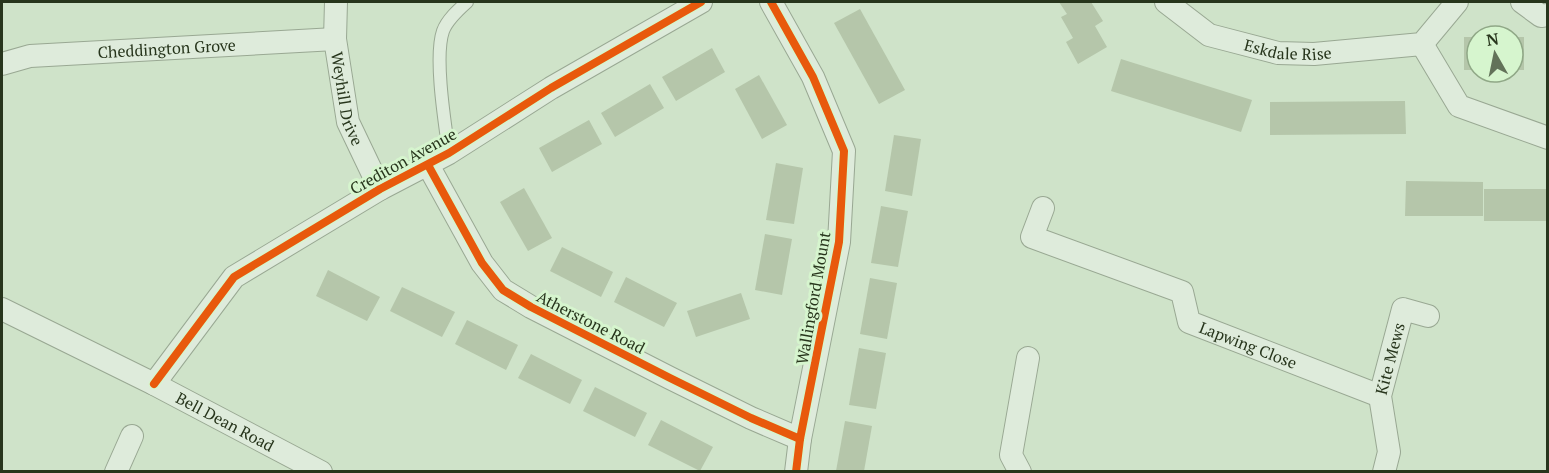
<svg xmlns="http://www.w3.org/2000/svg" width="1549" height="473" viewBox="0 0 1549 473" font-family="'PT Serif',serif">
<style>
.building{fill:#b5c6aa}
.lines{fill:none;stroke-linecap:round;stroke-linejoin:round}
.service-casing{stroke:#99a893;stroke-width:14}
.minor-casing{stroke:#99a893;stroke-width:24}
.service{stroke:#deebdb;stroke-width:12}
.minor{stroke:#deebdb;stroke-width:22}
.cycleway-casing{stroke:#d6f5ce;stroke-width:11}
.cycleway{stroke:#e8590c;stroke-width:8}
.labels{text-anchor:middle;stroke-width:6;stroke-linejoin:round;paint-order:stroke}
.street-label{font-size:16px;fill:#27351c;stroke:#d6f5ce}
</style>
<rect width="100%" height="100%" fill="#cfe3c9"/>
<g class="building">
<path d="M 1059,2 L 1091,2 L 1103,21 L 1095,26 L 1107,47 L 1078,64 L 1066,42 L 1073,38 L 1061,17 L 1067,14 Z"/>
<path d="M 860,9 L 905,90 L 879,104 L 834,23 Z"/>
<rect x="1464" y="37" width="13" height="33"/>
<rect x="1513" y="37" width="11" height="33"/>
<path d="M 712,48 L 725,72 L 676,101 L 662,77 Z"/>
<path d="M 1121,59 L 1252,100 L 1241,132 L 1111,91 Z"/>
<path d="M 759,75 L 787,125 L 762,139 L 735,89 Z"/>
<path d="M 650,84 L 664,108 L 615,137 L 601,113 Z"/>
<path d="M 1405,101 L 1406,134 L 1270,135 L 1270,102 Z"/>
<path d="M 589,120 L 602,144 L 552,172 L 539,148 Z"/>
<path d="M 894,135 L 921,139 L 912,196 L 885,191 Z"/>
<path d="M 776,163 L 803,168 L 794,224 L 766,220 Z"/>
<path d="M 1406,181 L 1483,182 L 1483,216 L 1405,216 Z"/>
<path d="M 524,188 L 552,238 L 528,251 L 500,202 Z"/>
<rect x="1484" y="189" width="64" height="32"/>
<path d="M 881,206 L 908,211 L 898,267 L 871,263 Z"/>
<path d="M 765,234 L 792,239 L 782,295 L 755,290 Z"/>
<path d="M 562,247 L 613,272 L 601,297 L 550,271 Z"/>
<path d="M 328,270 L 380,297 L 367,321 L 316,296 Z"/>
<path d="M 626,277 L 677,303 L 664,327 L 614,302 Z"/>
<path d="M 870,278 L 897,283 L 887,339 L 860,334 Z"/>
<path d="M 402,287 L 455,312 L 442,337 L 390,311 Z"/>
<path d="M 741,293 L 750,319 L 696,337 L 687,311 Z"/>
<path d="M 467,320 L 518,345 L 506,370 L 455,344 Z"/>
<path d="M 859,348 L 886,353 L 876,409 L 849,405 Z"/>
<path d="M 531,354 L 582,380 L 570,404 L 518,378 Z"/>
<path d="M 595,387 L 647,413 L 635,437 L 583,411 Z"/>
<path d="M 661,420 L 713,447 L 700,471 L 648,445 Z"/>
<path d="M 845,421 L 872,426 L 864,471 L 836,471 Z"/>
</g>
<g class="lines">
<g class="service-casing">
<path id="service" d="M 449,153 C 445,124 434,57 443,31 C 447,20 458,10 467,2"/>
</g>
<g class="minor-casing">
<g id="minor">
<path id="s1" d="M 336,2 L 335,39 L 348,122 L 380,189"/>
<path d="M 771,2 L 813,77 L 844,151 L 839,242 L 800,439 L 796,472"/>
<path id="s2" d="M 1166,2 L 1209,35 L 1278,53 L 1314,54 L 1422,44 L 1457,2"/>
<path d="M 1522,2 L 1541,16 L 1548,15"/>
<path d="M 1422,44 L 1459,106 L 1548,138"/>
<path id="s3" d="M 2,64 L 30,56 L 335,39"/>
<path d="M 428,165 L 482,263 L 503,290 L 531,307 L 670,378 L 751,418 L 800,439"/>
<path id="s4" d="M 1043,208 L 1032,237 L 1182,292 L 1189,322 L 1380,396"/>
<path id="s5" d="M 2,309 L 154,384 L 321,472"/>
<path d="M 154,384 L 234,277 L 380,189 L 449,153 L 551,88 L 701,2"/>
<path d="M 116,472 L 132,436"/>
<path d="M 1020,472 L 1011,455 L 1028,358"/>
<path id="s6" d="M 1384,472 L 1389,452 L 1380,396 L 1403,309 L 1428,316"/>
</g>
</g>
<use href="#service" class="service"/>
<use href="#minor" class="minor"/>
<g class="cycleway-casing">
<g id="cycleway">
<path d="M 771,2 L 813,77 L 844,151 L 839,242 L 800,439 L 796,472"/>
<path d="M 428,165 L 482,263 L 503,290 L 531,307 L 670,378 L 751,418 L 800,439"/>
<path d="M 154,384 L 234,277 L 380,189 L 449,153 L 551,88 L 701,2"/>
</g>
</g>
<use href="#cycleway" class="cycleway"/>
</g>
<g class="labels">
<g class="street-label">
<text dy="6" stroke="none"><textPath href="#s2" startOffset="135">Eskdale Rise</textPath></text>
<text dy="6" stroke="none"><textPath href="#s3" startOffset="166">Cheddington Grove</textPath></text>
<text dy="6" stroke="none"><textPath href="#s1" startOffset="98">Weyhill Drive</textPath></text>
<text transform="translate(403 161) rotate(-29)" y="6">Crediton Avenue</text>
<text transform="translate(813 298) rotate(-80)" y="6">Wallingford Mount</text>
<text transform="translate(591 322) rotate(27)" y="6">Atherstone Road</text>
<text dy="6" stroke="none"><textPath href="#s4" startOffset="285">Lapwing Close</textPath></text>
<text dy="6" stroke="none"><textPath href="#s6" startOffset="116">Kite Mews</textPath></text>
<text dy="6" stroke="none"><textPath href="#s5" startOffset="250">Bell Dean Road</textPath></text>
</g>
</g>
<rect width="1549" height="473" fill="none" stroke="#27351c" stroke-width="6"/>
<g transform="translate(1495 54) rotate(351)"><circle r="28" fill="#d6f5ce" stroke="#90a887" stroke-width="1.5"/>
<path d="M0-4.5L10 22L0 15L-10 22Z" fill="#627259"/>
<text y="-9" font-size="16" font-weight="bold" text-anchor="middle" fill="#27351c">N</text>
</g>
</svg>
